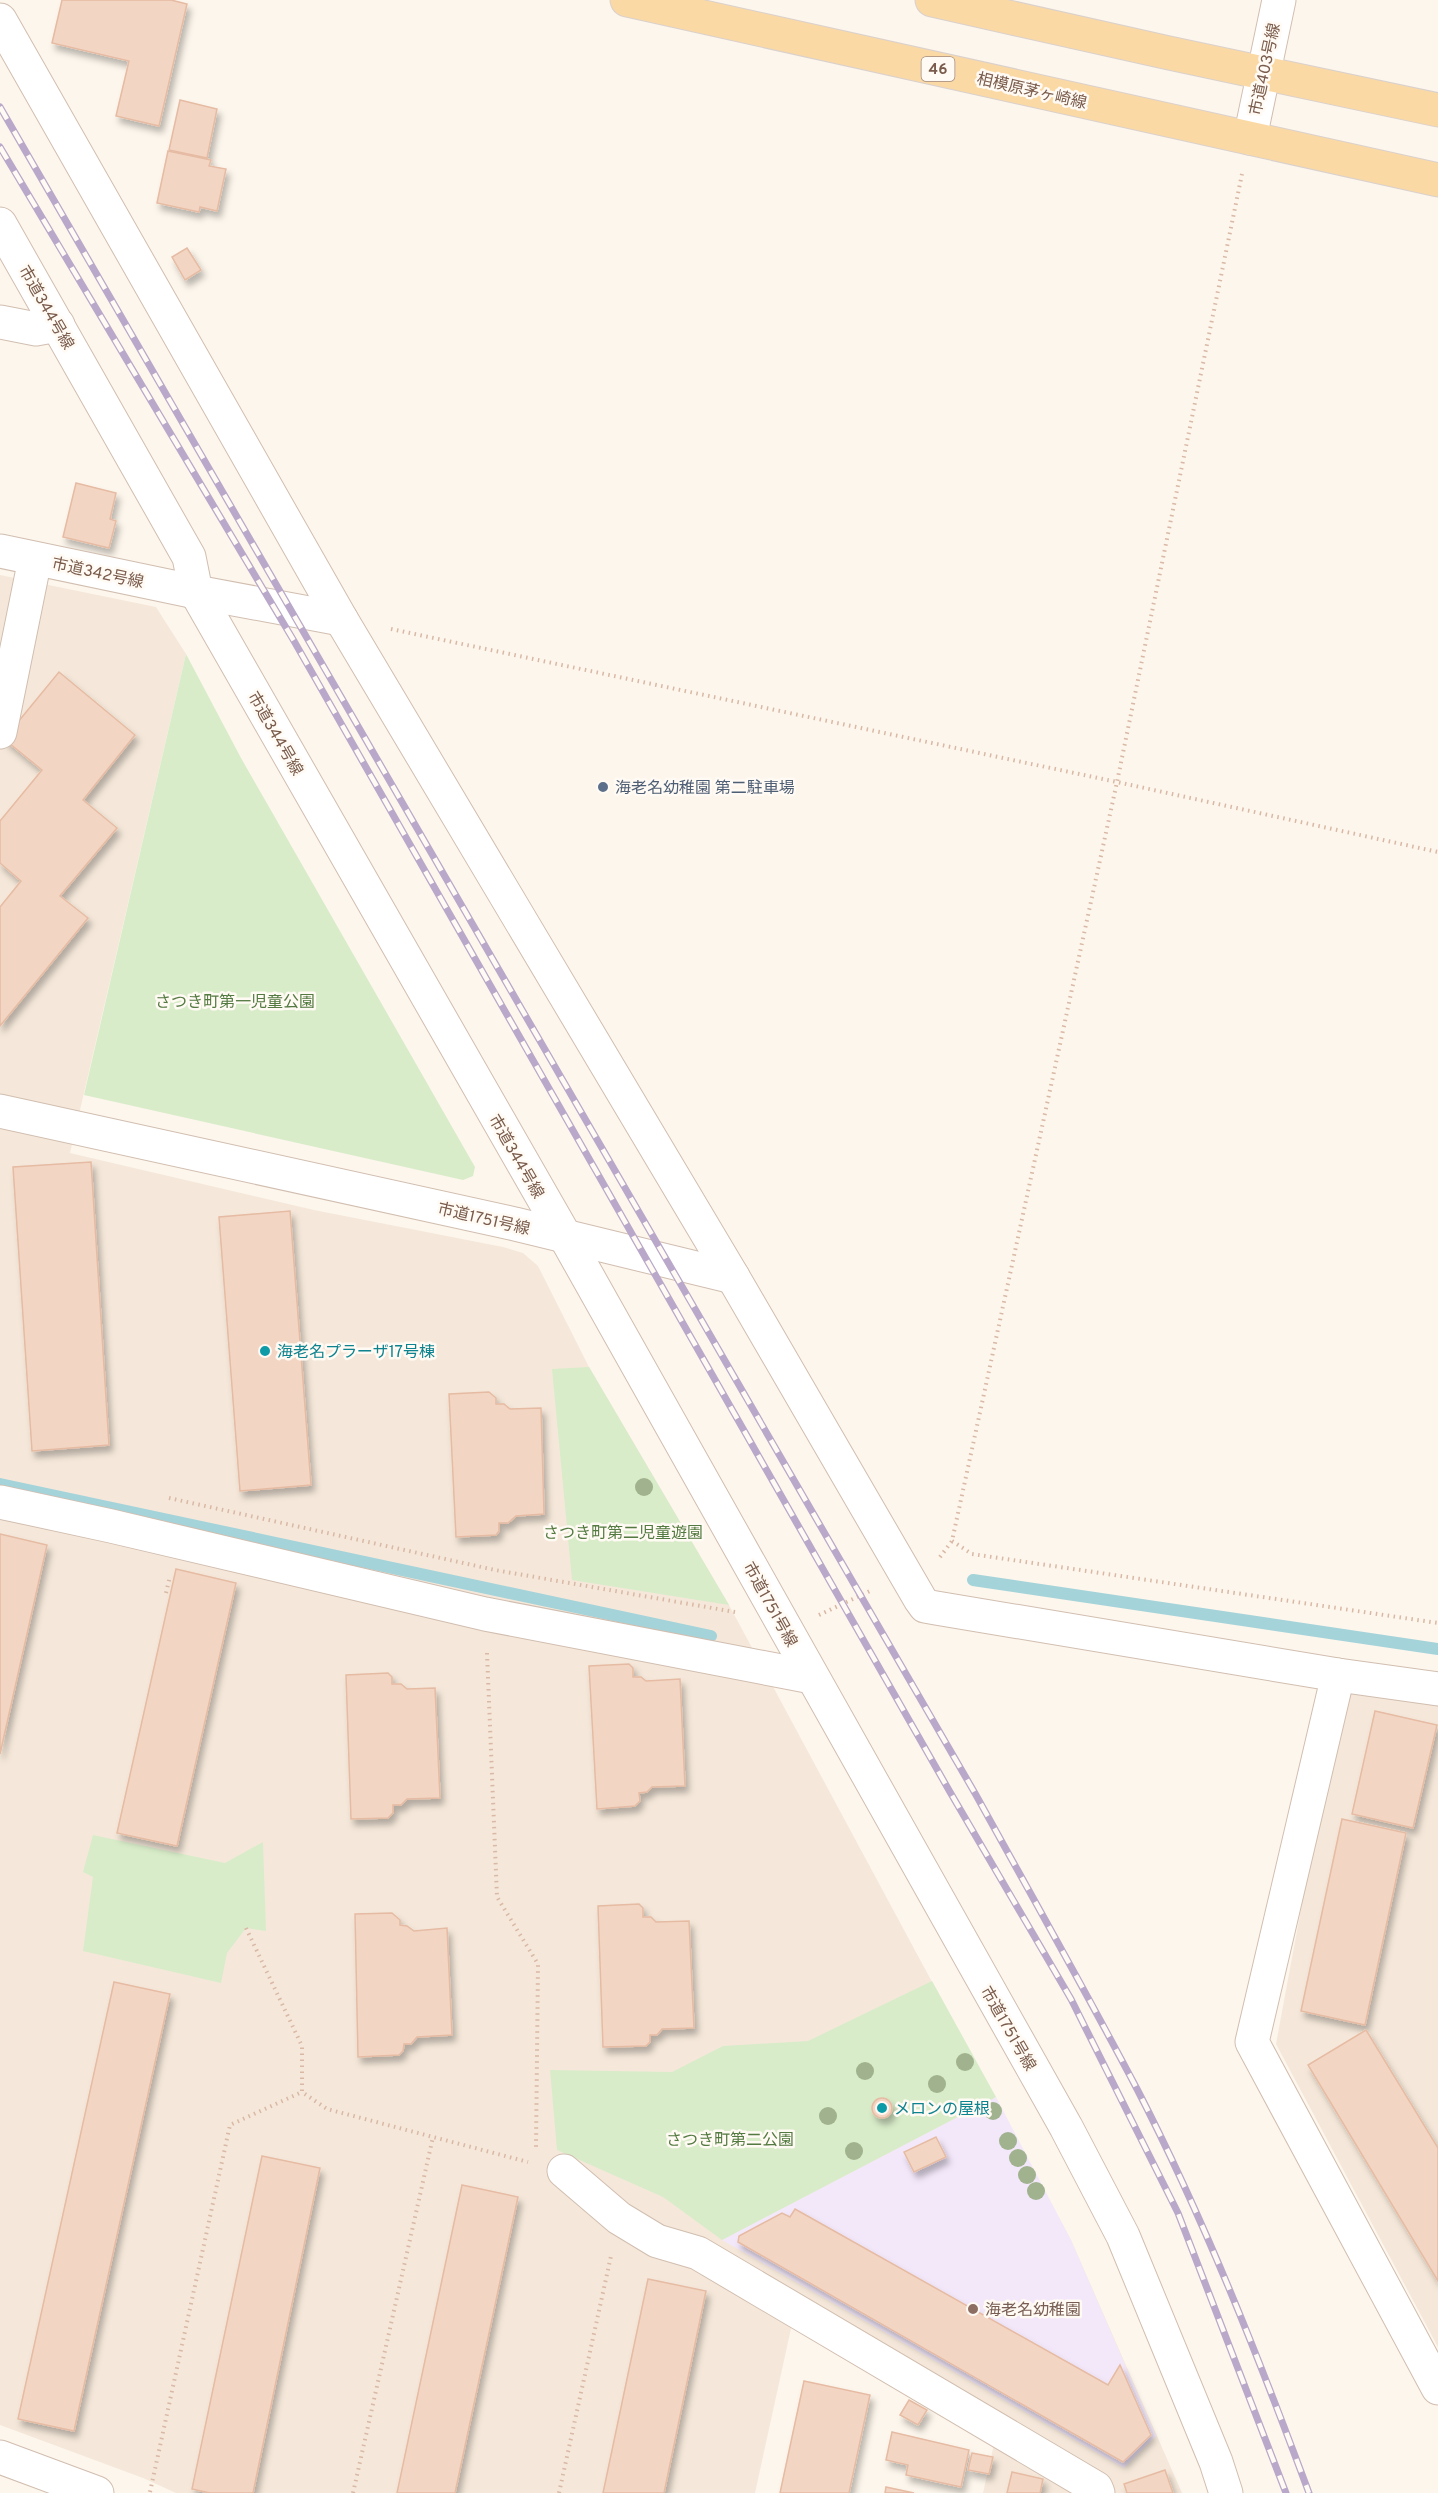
<svg xmlns="http://www.w3.org/2000/svg" width="1438" height="2493" viewBox="0 0 1438 2493" font-family="Overpass,'Noto Sans JP',sans-serif">
<style>
.residential{fill:#f5e8da}
.education{fill:#f3e8fa}
.green{fill:#d8ecc9}
.lines{fill:none;stroke-linecap:round;stroke-linejoin:round}
.stream{stroke:#a5d3da;stroke-width:12}
.building{fill:#f3d5c3;stroke:#e6bba3;stroke-width:1.5;filter:url(#shadow)}
.minor-casing{stroke:#d1beb0;stroke-width:35}
.major-casing{stroke:#dad1cd;stroke-width:35}
.path{stroke:#d9b8a5;stroke-width:4;stroke-dasharray:1.5 4.5;stroke-linecap:butt}
.minor{stroke:#fff;stroke-width:33}
.major{stroke:#fbd9a5;stroke-width:33}
.rail-casing{stroke:#b9a8c9;stroke-width:7}
.rail{stroke:#fffaf3;stroke-width:4.5;stroke-dasharray:14;stroke-linecap:butt}
.tree{fill:#a0b28e}
.service-dot{fill:#5c6f8a;stroke:#fffaf3;stroke-width:2}
.culture-dot{fill:#0f9aa8;stroke:#fffaf3;stroke-width:2}
.education-dot{fill:#8d6e63;stroke:#fffaf3;stroke-width:2}
.labels{text-anchor:middle;stroke-width:5;stroke-linejoin:round;paint-order:stroke}
.shield{fill:#fffaf3;stroke:#a28b7f;stroke-width:1.5}
.shield-label{font-size:15px;font-weight:bold;fill:#7a5c4d}
.street-label{font-size:16px;fill:#7a5c4d;stroke:#fffaf3}
.service-label{font-size:16px;fill:#4e5e75;stroke:#fffaf3;text-anchor:start}
.park-label{font-size:16px;fill:#537a41;stroke:#fffaf3}
.culture-label{font-size:16px;fill:#0d838f;stroke:#fffaf3;text-anchor:start}
.education-label{font-size:16px;fill:#785e54;stroke:#fffaf3;text-anchor:start}
</style>
<defs>
<filter id="shadow"><feDropShadow dx="3.5" dy="6" stdDeviation="3" flood-color="#0004"/></filter>
</defs>
<rect width="100%" height="100%" fill="#fdf6ec"/>
<g class="residential">
<path d="M 0,575 L 156,607 L 186,654 L 70,1153 L 314,1210 L 503,1247 L 523,1253 L 538,1266 L 589,1367 L 729,1605 L 1071,2240 L 1182,2493 L 983,2493 L 994,2444 L 792,2324 L 755,2493 L 176,2493 L 143,2478 L 0,2425 Z"/>
<path d="M 1359,1686 L 1438,1698 L 1438,2347 L 1276,2044 L 1340,1699 Z"/>
</g>
<path class="education" d="M 996,2097 L 1071,2240 L 1156,2436 L 1124,2468 L 722,2240 Z"/>
<g class="green">
<path d="M 186,654 L 241,758 L 475,1167 L 473,1176 L 463,1180 L 84,1095 Z"/>
<path d="M 589,1367 L 729,1605 L 572,1580 L 552,1369 Z"/>
<path d="M 93,1835 L 225,1863 L 263,1842 L 266,1931 L 246,1928 L 227,1953 L 221,1983 L 83,1951 L 93,1877 L 83,1872 Z"/>
<path d="M 932,1981 L 996,2097 L 722,2240 L 663,2197 L 557,2150 L 550,2070 L 672,2072 L 723,2046 L 808,2041 Z"/>
</g>
<g class="lines">
<g class="stream">
<path d="M 0,1484 L 711,1636"/>
<path d="M 973,1580 L 1438,1649"/>
</g>
</g>
<g class="building">
<path d="M 62,0 L 171,0 L 187,4 L 159,126 L 116,116 L 129,61 L 52,43 Z"/>
<path d="M 180,100 L 217,109 L 207,158 L 169,150 Z"/>
<path d="M 168,151 L 211,160 L 209,166 L 226,169 L 217,211 L 200,207 L 199,212 L 157,203 Z"/>
<path d="M 187,248 L 201,270 L 185,280 L 172,257 Z"/>
<path d="M 76,483 L 116,493 L 110,519 L 116,521 L 109,548 L 63,537 Z"/>
<path d="M 59,672 L 135,735 L 83,800 L 117,828 L 60,896 L 88,918 L 0,1026 L 0,907 L 21,881 L 0,863 L 0,821 L 42,770 L 4,739 Z"/>
<path d="M 91,1162 L 109,1445 L 32,1451 L 13,1167 Z"/>
<path d="M 290,1211 L 311,1485 L 240,1491 L 219,1217 Z"/>
<path d="M 489,1392 L 496,1398 L 496,1404 L 504,1404 L 510,1409 L 541,1408 L 544,1514 L 516,1516 L 508,1523 L 499,1523 L 499,1531 L 496,1535 L 456,1537 L 449,1394 Z"/>
<path d="M 0,1534 L 47,1545 L 0,1754 Z"/>
<path d="M 176,1569 L 236,1583 L 177,1846 L 117,1833 Z"/>
<path d="M 629,1664 L 633,1668 L 633,1677 L 641,1677 L 646,1681 L 680,1679 L 685,1786 L 652,1787 L 647,1792 L 639,1793 L 640,1801 L 635,1806 L 597,1809 L 589,1666 Z"/>
<path d="M 388,1673 L 392,1677 L 392,1684 L 401,1684 L 407,1689 L 435,1688 L 440,1798 L 407,1799 L 401,1805 L 393,1805 L 393,1813 L 388,1818 L 351,1819 L 346,1675 Z"/>
<path d="M 1375,1711 L 1437,1725 L 1413,1828 L 1352,1814 Z"/>
<path d="M 1342,1819 L 1406,1833 L 1365,2025 L 1301,2011 Z"/>
<path d="M 639,1904 L 643,1908 L 643,1917 L 651,1917 L 656,1922 L 689,1921 L 694,2028 L 662,2029 L 657,2035 L 650,2035 L 650,2042 L 646,2046 L 603,2047 L 598,1906 Z"/>
<path d="M 392,1913 L 400,1920 L 400,1925 L 407,1926 L 414,1931 L 447,1928 L 452,2035 L 417,2037 L 411,2044 L 404,2044 L 403,2051 L 399,2055 L 358,2057 L 355,1914 Z"/>
<path d="M 114,1982 L 170,1994 L 74,2431 L 18,2419 Z"/>
<path d="M 1366,2030 L 1438,2148 L 1438,2281 L 1308,2065 Z"/>
<circle cx="882" cy="2108" r="10"/>
<path d="M 936,2137 L 946,2157 L 914,2172 L 904,2152 Z"/>
<path d="M 262,2156 L 320,2168 L 253,2493 L 210,2493 L 192,2489 Z"/>
<path d="M 462,2185 L 518,2197 L 455,2493 L 397,2493 Z"/>
<path d="M 795,2209 L 1108,2385 L 1120,2365 L 1151,2435 L 1123,2462 L 738,2242 L 739,2236 L 782,2213 L 790,2217 Z"/>
<path d="M 648,2279 L 706,2291 L 664,2493 L 603,2493 Z"/>
<path d="M 804,2381 L 870,2395 L 849,2493 L 780,2493 Z"/>
<path d="M 909,2400 L 927,2410 L 918,2425 L 900,2415 Z"/>
<path d="M 892,2432 L 969,2450 L 961,2487 L 906,2475 L 908,2465 L 886,2460 Z"/>
<path d="M 972,2453 L 993,2457 L 989,2474 L 968,2470 Z"/>
<path d="M 1165,2470 L 1173,2493 L 1127,2493 L 1124,2484 Z"/>
<path d="M 1012,2472 L 1043,2479 L 1040,2493 L 1007,2493 Z"/>
<path d="M 886,2487 L 914,2493 L 885,2493 Z"/>
</g>
<g class="lines">
<g class="minor-casing">
<g id="minor">
<path d="M 0,20 L 341,619 L 733,1277 L 920,1599 L 925,1606 L 936,1608 L 1338,1675 L 1438,1689"/>
<path d="M 1250,138 L 1279,0"/>
<path d="M 0,224 L 189,557 L 196,592 L 566,1238 L 1066,2127 L 1123,2236 L 1216,2462 L 1226,2493"/>
<path d="M 0,322 L 36,329 L 58,325"/>
<path d="M 0,551 L 196,592 L 341,619"/>
<path d="M 0,732 L 35,559"/>
<path d="M 0,1111 L 515,1224 L 733,1277"/>
<path d="M 0,1502 L 111,1526 L 485,1614 L 812,1677"/>
<path d="M 1338,1675 L 1252,2042 L 1438,2388"/>
<path d="M 564,2171 L 619,2218 L 657,2241 L 698,2253 L 1096,2488 L 1098,2493"/>
<path d="M 0,2457 L 97,2493"/>
</g>
</g>
<g class="major-casing">
<g id="major">
<path d="M 627,0 L 1438,180"/>
<path d="M 932,0 L 1169,53 L 1438,110"/>
</g>
</g>
<g class="path">
<path d="M 391,629 L 1117,782 L 1438,852"/>
<path d="M 169,1498 L 495,1570 L 735,1612"/>
<path d="M 952,1541 L 972,1554 L 1438,1623"/>
<path d="M 940,1557 L 952,1541 L 1117,782 L 1242,174"/>
<path d="M 166,1593 L 170,1576"/>
<path d="M 819,1615 L 872,1590"/>
<path d="M 487,1653 L 497,1897 L 538,1964 L 536,2147"/>
<path d="M 246,1928 L 302,2046 L 302,2092 L 327,2109 L 528,2162"/>
<path d="M 150,2492 L 230,2125 L 302,2092"/>
<path d="M 353,2493 L 433,2137"/>
<path d="M 559,2493 L 611,2256"/>
</g>
<use href="#minor" class="minor"/>
<use href="#major" class="major"/>
<g class="rail-casing">
<g id="rail">
<path d="M 0,107 L 976,1795 C 1030,1893 1085,1990 1137,2089 C 1204,2219 1258,2356 1309,2493"/>
<path d="M 0,147 L 294,641 L 950,1792 L 1071,1999 L 1178,2213 L 1286,2493"/>
</g>
</g>
<use href="#rail" class="rail"/>
</g>
<g class="tree">
<circle cx="644" cy="1487" r="9"/>
<circle cx="965" cy="2062" r="9"/>
<circle cx="865" cy="2071" r="9"/>
<circle cx="937" cy="2084" r="9"/>
<circle cx="993" cy="2111" r="9"/>
<circle cx="828" cy="2116" r="9"/>
<circle cx="1008" cy="2141" r="9"/>
<circle cx="854" cy="2151" r="9"/>
<circle cx="1018" cy="2158" r="9"/>
<circle cx="1027" cy="2175" r="9"/>
<circle cx="1036" cy="2191" r="9"/>
</g>
<circle class="service-dot" cx="603" cy="787" r="6"/>
<g class="culture-dot">
<circle cx="265" cy="1351" r="6"/>
<circle cx="882" cy="2108" r="6"/>
</g>
<circle class="education-dot" cx="973" cy="2309" r="6"/>
<g class="labels">
<rect class="shield" x="921.5" y="57" width="33" height="24" rx="4.5"/>
<g class="shield-label">
<text x="938" y="74">46</text>
</g>
<g class="street-label">
<text transform="translate(1264 69) rotate(-78)" y="6">市道403号線</text>
<text transform="translate(1032 90) rotate(13)" y="6">相模原茅ヶ崎線</text>
<text transform="translate(47 307) rotate(60)" y="6">市道344号線</text>
<text transform="translate(98 572) rotate(12)" y="6">市道342号線</text>
<text transform="translate(276 733) rotate(60)" y="6">市道344号線</text>
<text transform="translate(517 1156) rotate(60)" y="6">市道344号線</text>
<text transform="translate(484 1218) rotate(13)" y="6">市道1751号線</text>
<text transform="translate(771 1604) rotate(61)" y="6">市道1751号線</text>
<text transform="translate(1009 2028) rotate(60)" y="6">市道1751号線</text>
</g>
<g class="service-label">
<text x="615" y="793">海老名幼稚園 第二駐車場</text>
</g>
<g class="park-label">
<text x="235" y="1007">さつき町第一児童公園</text>
<text x="623" y="1538">さつき町第二児童遊園</text>
<text x="730" y="2145">さつき町第二公園</text>
</g>
<g class="culture-label">
<text x="277" y="1357">海老名プラーザ17号棟</text>
<text x="894" y="2114">メロンの屋根</text>
</g>
<g class="education-label">
<text x="985" y="2315">海老名幼稚園</text>
</g>
</g>
</svg>
